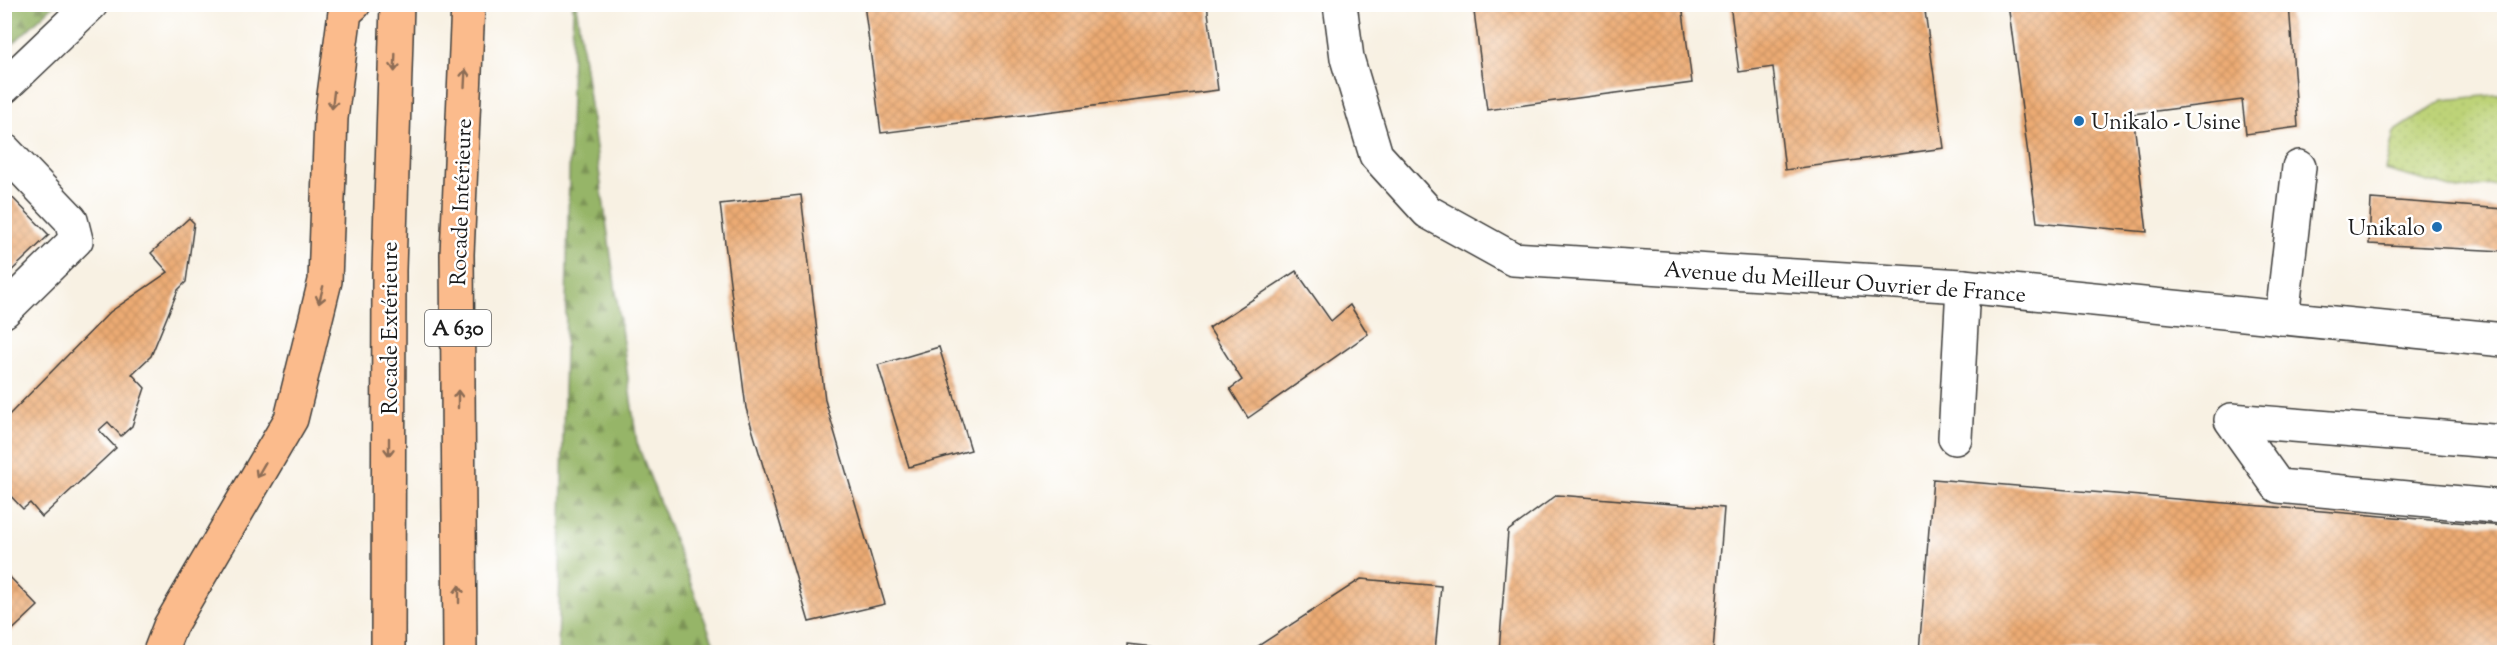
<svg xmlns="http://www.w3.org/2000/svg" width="2509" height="657" viewBox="0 0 2509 657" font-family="'Sorts Mill Goudy',serif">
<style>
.forest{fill:url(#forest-firs);stroke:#596842;stroke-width:1.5}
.garden{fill:url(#garden-dots);stroke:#6c784a;stroke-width:1.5}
.building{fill:url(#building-cross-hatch)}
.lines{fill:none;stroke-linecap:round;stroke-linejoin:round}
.minor-casing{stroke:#3d3c3a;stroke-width:36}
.highway-casing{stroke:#3d3c3a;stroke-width:36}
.minor{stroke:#fff;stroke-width:33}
.highway{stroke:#fbbb8c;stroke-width:33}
.oneway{stroke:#8c6c54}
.poi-dot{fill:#1f6fb2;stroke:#fff;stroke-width:2}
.labels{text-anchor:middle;stroke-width:5;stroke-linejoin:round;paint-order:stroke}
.shield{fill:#fff;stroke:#606060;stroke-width:1.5}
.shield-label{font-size:21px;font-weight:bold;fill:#1c1c1c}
.poi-label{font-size:22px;fill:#1c1c1c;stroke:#fff;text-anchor:start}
.street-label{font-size:22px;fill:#1c1c1c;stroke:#fff}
</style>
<defs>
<pattern id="forest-firs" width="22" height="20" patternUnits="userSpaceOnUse" patternTransform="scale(1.5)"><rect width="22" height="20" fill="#96b568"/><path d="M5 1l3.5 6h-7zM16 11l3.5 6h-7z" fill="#7a9255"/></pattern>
<pattern id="garden-dots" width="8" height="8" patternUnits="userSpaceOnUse" patternTransform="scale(1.5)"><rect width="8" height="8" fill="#bdd378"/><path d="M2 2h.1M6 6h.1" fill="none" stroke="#a2b567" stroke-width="1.8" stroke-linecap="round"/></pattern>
<pattern id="building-cross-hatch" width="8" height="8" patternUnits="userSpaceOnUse" patternTransform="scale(1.5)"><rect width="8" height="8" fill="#ecab73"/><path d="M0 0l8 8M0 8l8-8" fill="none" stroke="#ca9363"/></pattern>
</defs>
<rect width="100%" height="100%" fill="#fff"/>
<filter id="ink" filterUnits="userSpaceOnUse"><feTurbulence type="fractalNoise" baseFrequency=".0167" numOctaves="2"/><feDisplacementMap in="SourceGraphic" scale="12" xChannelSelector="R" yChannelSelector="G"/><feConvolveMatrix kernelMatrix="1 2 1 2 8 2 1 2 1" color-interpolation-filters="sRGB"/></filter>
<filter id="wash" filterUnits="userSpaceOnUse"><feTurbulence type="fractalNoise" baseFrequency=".008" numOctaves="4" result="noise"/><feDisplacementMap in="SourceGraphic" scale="24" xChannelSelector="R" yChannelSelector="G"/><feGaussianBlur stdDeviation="1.35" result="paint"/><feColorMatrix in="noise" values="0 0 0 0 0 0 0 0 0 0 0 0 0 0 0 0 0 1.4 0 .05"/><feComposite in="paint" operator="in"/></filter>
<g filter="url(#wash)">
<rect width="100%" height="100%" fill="#f8f1e3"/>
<g class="forest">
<path d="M 5,4 L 54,4 L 54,5 L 5,51 Z"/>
<path d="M 576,4 L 637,443 L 717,652 L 558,652 L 573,5 Z"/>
</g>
<path class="garden" d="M 2504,94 L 2504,183 L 2458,190 L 2385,170 L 2394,132 L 2443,100 Z"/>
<g id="blocks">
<g class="building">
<path d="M 864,4 L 1207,4 L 1218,90 L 881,133 Z"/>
<path d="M 1473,4 L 1682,4 L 1692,83 L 1487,110 Z"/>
<path d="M 1730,4 L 1924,4 L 1944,148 L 1785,170 L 1773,67 L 1739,72 Z"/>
<path d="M 2008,4 L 2289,4 L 2298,127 L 2246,134 L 2242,100 L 2133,114 L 2147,232 L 2037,222 Z"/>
<path d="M 4,189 L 49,235 L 4,278 Z"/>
<path d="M 801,195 L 825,400 L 885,604 L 809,622 L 746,408 L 720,204 Z"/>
<path d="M 2371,199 L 2504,209 L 2504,251 L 2369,244 Z"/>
<path d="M 189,218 L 194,223 L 186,282 L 178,290 L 151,356 L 132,374 L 145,388 L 132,426 L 121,436 L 108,422 L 99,430 L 116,448 L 42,517 L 30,503 L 23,509 L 4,489 L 4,420 L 110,312 L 168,272 L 151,253 Z"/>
<path d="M 1296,271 L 1331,321 L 1350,305 L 1368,334 L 1248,418 L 1230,389 L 1242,380 L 1209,328 Z"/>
<path d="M 939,347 L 971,450 L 909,467 L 878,365 Z"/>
<path d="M 1933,479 L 2504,526 L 2504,652 L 1919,652 Z"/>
<path d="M 1557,495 L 1724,508 L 1713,652 L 1499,652 L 1508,531 Z"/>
<path d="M 4,571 L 38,606 L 4,638 Z"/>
<path d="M 1361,579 L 1441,586 L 1435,652 L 1249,652 Z"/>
<path d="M 1127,644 L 1171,649 L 1171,652 L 1127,652 Z"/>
</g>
</g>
</g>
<g filter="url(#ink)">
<use href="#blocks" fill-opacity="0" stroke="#3d3c3a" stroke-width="1.5"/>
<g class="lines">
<g class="minor-casing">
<g id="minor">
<path d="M 1340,4 L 1347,58 L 1376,155 L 1428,212 L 1513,259 L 1963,286 L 2504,340"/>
<path d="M 4,87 L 91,4"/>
<path d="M 4,150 L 71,220 L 76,240 L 4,311"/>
<path d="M 2282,318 L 2299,167"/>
<path d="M 1955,438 L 1963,286"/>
<path d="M 2504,442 L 2231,420 L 2278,486 L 2504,507"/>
</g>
</g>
<g class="highway-casing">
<g id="highway">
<path d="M 160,652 L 170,626 L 291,419 L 325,281 L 331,118 L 345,12 L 354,4"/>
<path d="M 388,652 L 389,270 L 397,4"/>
<path d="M 460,652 L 457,254 L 468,4"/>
</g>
</g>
<use href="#minor" class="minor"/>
<use href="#highway" class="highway"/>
</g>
<defs><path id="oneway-shaft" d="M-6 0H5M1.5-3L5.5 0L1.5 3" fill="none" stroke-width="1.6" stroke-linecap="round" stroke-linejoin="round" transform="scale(1.5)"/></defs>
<g class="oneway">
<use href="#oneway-shaft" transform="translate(395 63) rotate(92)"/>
<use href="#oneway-shaft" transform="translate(465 78) rotate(-87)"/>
<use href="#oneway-shaft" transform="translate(333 100) rotate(97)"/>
<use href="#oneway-shaft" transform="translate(321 295) rotate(104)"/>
<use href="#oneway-shaft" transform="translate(458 399) rotate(-90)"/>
<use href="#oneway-shaft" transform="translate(389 447) rotate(90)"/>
<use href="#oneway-shaft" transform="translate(261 470) rotate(120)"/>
<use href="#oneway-shaft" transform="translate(459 594) rotate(-90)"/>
</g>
</g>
<g class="poi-dot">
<circle cx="2079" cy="121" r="6"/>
<circle cx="2437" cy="227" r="6"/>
</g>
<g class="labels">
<rect class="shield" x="425" y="310" width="66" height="36" rx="4.5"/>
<g class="shield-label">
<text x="458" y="335">A 630</text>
</g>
<g class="poi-label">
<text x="2091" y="129">Unikalo - Usine</text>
<text x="2425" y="235" text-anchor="end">Unikalo</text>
</g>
<g class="street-label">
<text transform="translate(460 202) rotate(-88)" y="8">Rocade Intérieure</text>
<text transform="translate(1845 281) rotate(4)" y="8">Avenue du Meilleur Ouvrier de France</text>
<text transform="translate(389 328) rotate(-90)" y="8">Rocade Extérieure</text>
</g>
</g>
<rect width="2509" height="657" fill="none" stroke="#fff" stroke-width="24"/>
</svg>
